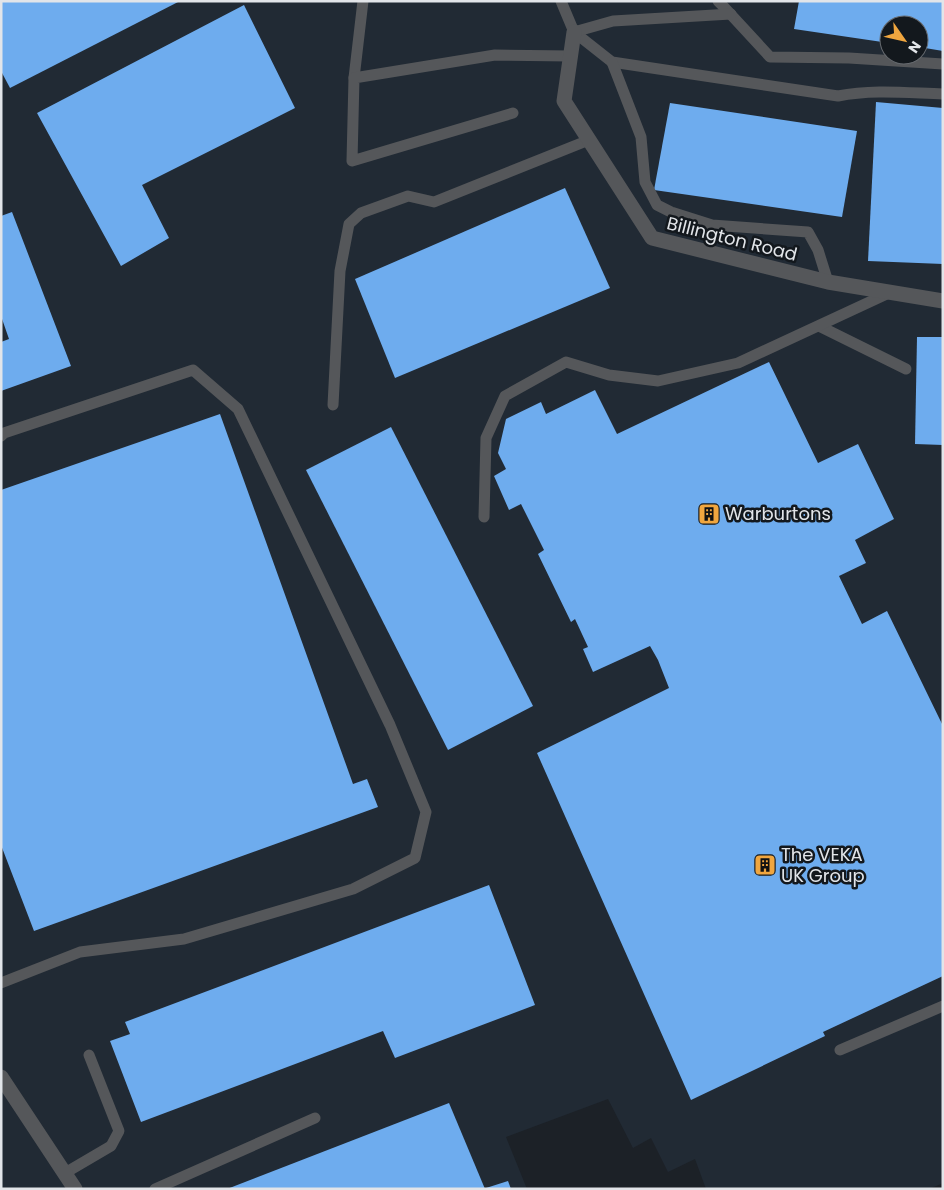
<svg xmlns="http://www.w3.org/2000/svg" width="944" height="1190" viewBox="0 0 944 1190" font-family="Poppins,sans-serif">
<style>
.built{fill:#212a34;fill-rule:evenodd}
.building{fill:#6eacee}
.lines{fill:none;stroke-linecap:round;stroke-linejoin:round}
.lane{stroke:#55575a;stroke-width:11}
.street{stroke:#55575a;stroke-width:15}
.labels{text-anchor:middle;stroke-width:5;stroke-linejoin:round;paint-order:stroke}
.street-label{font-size:18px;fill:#e2e5e9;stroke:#13181d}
.poi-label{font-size:18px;fill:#e2e5e9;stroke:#13181d;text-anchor:start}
</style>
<rect width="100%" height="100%" fill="#1c2127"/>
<path class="built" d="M 1,1 L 943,1 L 943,1183 L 929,1189 L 706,1189 L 695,1159 L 668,1172 L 651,1138 L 633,1148 L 608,1099 L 506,1137 L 527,1189 L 1,1189 ZM 889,25 L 919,25 L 919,55 L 889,55 Z"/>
<g class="building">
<path d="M 1,1 L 180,1 L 10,88 L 1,71 Z"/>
<path d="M 799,1 L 943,1 L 943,51 L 919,47 L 919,25 L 889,25 L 889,43 L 794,29 Z"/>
<path d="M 244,5 L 295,108 L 142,185 L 169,238 L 121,266 L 37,113 Z"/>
<path d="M 876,102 L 943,108 L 943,264 L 868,261 Z"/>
<path d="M 670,103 L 857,131 L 842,217 L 654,190 Z"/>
<path d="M 565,188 L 610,288 L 395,378 L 355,279 Z"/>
<path d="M 12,212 L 71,366 L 1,391 L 1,342 L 9,339 L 1,316 L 1,216 Z"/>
<path d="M 917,337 L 943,337 L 943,445 L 915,444 Z"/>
<path d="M 769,362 L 818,463 L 858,444 L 894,519 L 855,540 L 866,563 L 839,576 L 862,624 L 887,611 L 943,726 L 943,976 L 823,1032 L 825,1036 L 691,1100 L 537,753 L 669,688 L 658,660 L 650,646 L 593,672 L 583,649 L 588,647 L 575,619 L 571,622 L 538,554 L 544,550 L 521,504 L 509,510 L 494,476 L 506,469 L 498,453 L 506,419 L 541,402 L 546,414 L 595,390 L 617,434 Z"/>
<path d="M 220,414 L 353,784 L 367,779 L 378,807 L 34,931 L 1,845 L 1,490 Z"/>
<path d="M 391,427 L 533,706 L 448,750 L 306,470 Z"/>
<path d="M 489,885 L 535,1005 L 395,1058 L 383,1031 L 141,1122 L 110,1041 L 130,1034 L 125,1022 Z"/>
<path d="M 449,1103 L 485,1189 L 227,1189 Z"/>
<path d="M 508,1181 L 511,1189 L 486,1189 L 486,1188 Z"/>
</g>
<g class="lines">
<g class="lane">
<path d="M 561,1 L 574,32 L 612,62 L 838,96 C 873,89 908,93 943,94"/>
<path d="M 718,1 L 723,6 L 770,57 L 849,58 L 943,64"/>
<path d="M 574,32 L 613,21 L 731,14"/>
<path d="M 612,62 L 641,137 L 645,182 L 657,205 L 671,212 L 712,225 L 808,232 L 818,250 L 828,282"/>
<path d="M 354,78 L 363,1"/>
<path d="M 513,113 L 352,161 L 354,78 L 495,55 L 570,56"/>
<path d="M 819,326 L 906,369"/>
<path d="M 333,405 L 340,271 L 349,224 L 361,213 L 408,196 L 434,202 L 589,140"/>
<path d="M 1,436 L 4,433 L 193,370 L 238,409 L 390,725 L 426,812 L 415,858 L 353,889 L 184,939 L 80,952 L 1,983"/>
<path d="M 484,517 L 486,438 L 505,396 L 566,362 L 609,375 L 658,381 L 738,363 L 891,292"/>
<path d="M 840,1050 L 943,1006"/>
<path d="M 65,1173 L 111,1146 L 119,1131 L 89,1055"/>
<path d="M 155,1189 L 315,1118"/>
</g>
<g class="street">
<path d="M 574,32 L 564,101 L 652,238 L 828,282 L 943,301"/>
<path d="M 1,1077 L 75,1189"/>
</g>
</g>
<defs>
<g id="building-square" transform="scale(1.125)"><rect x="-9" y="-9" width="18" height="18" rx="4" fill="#f0a63f" stroke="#13181d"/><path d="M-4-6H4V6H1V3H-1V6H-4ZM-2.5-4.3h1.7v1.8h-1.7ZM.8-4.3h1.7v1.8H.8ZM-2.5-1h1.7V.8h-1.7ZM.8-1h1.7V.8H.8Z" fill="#111"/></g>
</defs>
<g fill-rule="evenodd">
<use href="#building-square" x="709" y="514"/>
<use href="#building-square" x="765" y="865"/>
</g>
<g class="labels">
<g class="street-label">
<text transform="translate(732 239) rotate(14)" y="6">Billington Road</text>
</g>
<g class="poi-label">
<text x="725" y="520">Warburtons</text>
<text x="781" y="861">The VEKA<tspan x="781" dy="21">UK Group</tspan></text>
</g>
</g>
<rect width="944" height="1190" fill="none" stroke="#e2e5e9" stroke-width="5"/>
<g transform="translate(904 40) rotate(124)"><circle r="24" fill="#13181d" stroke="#666a6f"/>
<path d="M0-4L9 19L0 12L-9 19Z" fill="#f0a63f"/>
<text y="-8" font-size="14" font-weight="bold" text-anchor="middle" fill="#e2e5e9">N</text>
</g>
</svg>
